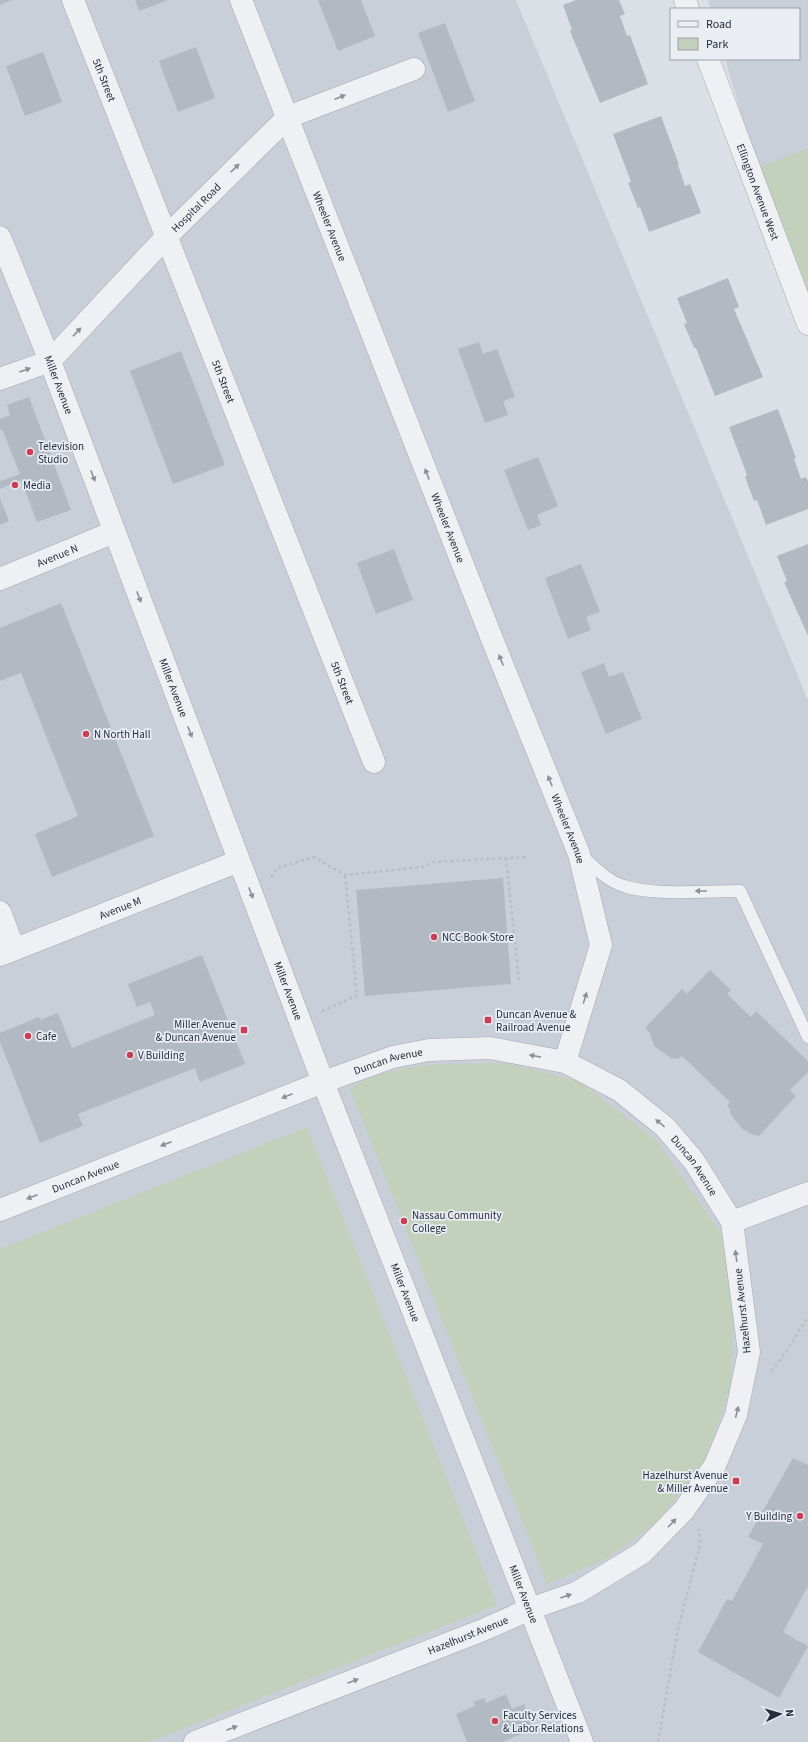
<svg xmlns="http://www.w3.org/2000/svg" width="808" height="1742" viewBox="0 0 808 1742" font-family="'Source Sans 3',sans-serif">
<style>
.built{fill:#c9cfd8}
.green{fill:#c2d0bc}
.building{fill:#b3b9c2}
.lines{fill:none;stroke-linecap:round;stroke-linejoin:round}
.service-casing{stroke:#a1a7b0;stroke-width:13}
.minor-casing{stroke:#a1a7b0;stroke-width:23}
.tertiary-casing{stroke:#a1a7b0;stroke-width:23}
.path{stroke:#babec4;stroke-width:2.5;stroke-dasharray:3 3;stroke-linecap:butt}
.service{stroke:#eef0f4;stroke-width:12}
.minor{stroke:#eef0f4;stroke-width:22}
.tertiary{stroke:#eef0f4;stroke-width:22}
.oneway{fill:#8a8f98}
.poi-dot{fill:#cd3e56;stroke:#eaeef4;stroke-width:1.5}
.labels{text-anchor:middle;stroke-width:3.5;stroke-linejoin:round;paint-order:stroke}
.street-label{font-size:11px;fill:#252e3c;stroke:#eaeef4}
.poi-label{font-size:11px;fill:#252e3c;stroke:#eaeef4;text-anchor:start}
</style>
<rect width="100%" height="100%" fill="#dbe0e6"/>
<g class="built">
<path d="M 0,0 L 516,0 L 808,700 L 808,1742 L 0,1742 Z"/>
<path d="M 708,0 L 808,0 L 808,298 L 757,168 L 725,59 L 799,59 L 799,9 L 710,9 Z"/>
</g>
<g class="green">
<path d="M 808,148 L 808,298 L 757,168 Z"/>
<path d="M 507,1063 L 578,1081 L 655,1139 L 721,1233 L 735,1311 L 730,1389 L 704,1463 L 656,1523 L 606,1559 L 547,1584 L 350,1089 C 391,1060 458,1064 507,1063 Z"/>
<path d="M 307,1127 L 497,1605 L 149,1742 L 0,1742 L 0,1249 Z"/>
</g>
<g class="building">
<path d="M 0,0 L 12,0 L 0,5 Z"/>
<path d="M 135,0 L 168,0 L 139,11 Z"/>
<path d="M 318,0 L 361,0 L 375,36 L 338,51 Z"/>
<path d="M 576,0 L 619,0 L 625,14 L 620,16 L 627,36 L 630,35 L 648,84 L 600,103 L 570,31 L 572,30 L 563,5 Z"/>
<path d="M 445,23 L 475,101 L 448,112 L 418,33 Z"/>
<path d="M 196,47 L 215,98 L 178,112 L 159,61 Z"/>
<path d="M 43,52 L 62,102 L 25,116 L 6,66 Z"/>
<path d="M 661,116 L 679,165 L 678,165 L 685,186 L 690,184 L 701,213 L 649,232 L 640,207 L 638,208 L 628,183 L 631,182 L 613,134 Z"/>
<path d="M 728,278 L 739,307 L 734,309 L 763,377 L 715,396 L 696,348 L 694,348 L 684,324 L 687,323 L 677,298 Z"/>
<path d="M 479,342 L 483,354 L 497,349 L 515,397 L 503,401 L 508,415 L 485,423 L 458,349 Z"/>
<path d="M 181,351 L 225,465 L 173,484 L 130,371 Z"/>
<path d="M 29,397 L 71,510 L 37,522 L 21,480 L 0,489 L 0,481 L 20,474 L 2,429 L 0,430 L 0,419 L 10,415 L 7,405 Z"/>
<path d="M 778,409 L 796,458 L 794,459 L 801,479 L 806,477 L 808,482 L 808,509 L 766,525 L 757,500 L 754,501 L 745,477 L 747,475 L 729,427 Z"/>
<path d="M 538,457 L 558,506 L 537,515 L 541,525 L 528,530 L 504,470 Z"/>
<path d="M 0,498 L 9,521 L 0,525 Z"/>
<path d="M 808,544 L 808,636 L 784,582 L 787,581 L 777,556 Z"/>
<path d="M 394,549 L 413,600 L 376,614 L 357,563 Z"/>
<path d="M 581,564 L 600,612 L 586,617 L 591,630 L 568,639 L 545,578 Z"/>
<path d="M 61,603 L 154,836 L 52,877 L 35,834 L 78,816 L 21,673 L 0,681 L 0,628 Z"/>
<path d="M 604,663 L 609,677 L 623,672 L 642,719 L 606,734 L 581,672 Z"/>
<path d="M 503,878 L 511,984 L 365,996 L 356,890 Z"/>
<path d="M 202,955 L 245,1064 L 200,1082 L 195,1068 L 78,1114 L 83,1126 L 40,1143 L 0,1042 L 0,1033 L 39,1017 L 40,1020 L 58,1013 L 72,1048 L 155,1015 L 150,1002 L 137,1007 L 128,984 Z"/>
<path d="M 710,970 L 731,990 L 727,994 L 751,1017 L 756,1011 L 808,1061 L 808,1072 L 790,1090 L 796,1096 L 759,1136 L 751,1134 L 742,1129 L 731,1115 L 730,1109 L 727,1106 L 730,1102 L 682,1056 L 678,1059 L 671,1058 L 654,1046 L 650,1033 L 645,1028 L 682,989 L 687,994 Z"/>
<path d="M 793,1458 L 808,1465 L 808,1586 L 783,1632 L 808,1646 L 779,1698 L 698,1652 L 727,1599 L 732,1601 L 763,1544 L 748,1537 Z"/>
<path d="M 506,1694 L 512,1709 L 524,1704 L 534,1729 L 502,1742 L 467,1742 L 456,1714 L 475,1706 L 473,1702 L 484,1698 L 486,1703 Z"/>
</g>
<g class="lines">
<g class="service-casing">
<path id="service" d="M 582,856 C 594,867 607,881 624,886 C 652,896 708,891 740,891 L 808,1037"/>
</g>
<g class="minor-casing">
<g id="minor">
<path id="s1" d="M 73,0 L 374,762"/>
<path id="s2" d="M 241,0 L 494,644 L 579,854 L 601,945 L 565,1062"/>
<path d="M 685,0 L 688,9"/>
<path id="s3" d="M 708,59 L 808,324"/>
<path id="s4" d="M 0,237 L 50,361 L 323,1082"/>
<path id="s5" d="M 0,379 L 50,361 L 167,236 L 288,117 L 414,69"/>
<path id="s6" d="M 0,579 L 114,532"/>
<path d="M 0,912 L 14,949"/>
<path id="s7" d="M 0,955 L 239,861"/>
</g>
</g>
<g class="tertiary-casing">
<g id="tertiary">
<path id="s8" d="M 323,1082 L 582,1742"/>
<path id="s9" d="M 0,1210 L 323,1082 L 393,1057 L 429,1050 L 490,1048 L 565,1062 L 619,1090 L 665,1127 L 694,1161 L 732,1222 L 749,1352 L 736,1415 L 715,1465 L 684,1510 L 642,1553 L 578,1592 L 530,1609 L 483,1630 L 195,1742"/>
<path d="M 732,1222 L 808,1193"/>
</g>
</g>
<g class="path">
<path d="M 506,858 L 519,980"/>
<path d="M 271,877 L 277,868 L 314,857 L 345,875 L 422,867 L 434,862 L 526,857"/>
<path d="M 322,1011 L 357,996 L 345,875"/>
<path d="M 771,1371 L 782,1358 L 808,1317"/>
<path d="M 658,1742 L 678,1629 L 700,1545 L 699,1529"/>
</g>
<use href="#service" class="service"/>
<use href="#minor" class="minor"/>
<use href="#tertiary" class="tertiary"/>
</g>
<defs><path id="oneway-solid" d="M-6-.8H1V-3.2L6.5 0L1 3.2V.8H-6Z"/></defs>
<g class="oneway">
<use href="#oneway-solid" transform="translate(340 97) rotate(-21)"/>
<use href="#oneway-solid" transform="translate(235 168) rotate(-44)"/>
<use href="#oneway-solid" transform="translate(77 332) rotate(-47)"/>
<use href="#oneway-solid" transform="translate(25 370) rotate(-20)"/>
<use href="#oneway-solid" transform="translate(427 474) rotate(-111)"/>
<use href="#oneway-solid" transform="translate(93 476) rotate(69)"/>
<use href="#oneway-solid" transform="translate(139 597) rotate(69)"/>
<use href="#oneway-solid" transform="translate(501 660) rotate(-112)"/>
<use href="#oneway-solid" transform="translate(190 732) rotate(69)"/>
<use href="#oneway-solid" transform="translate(550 781) rotate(-112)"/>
<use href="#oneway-solid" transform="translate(701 891) rotate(180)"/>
<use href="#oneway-solid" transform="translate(251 893) rotate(69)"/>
<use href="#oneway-solid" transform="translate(585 998) rotate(-73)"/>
<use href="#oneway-solid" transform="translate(535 1056) rotate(-169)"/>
<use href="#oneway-solid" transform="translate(287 1096) rotate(158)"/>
<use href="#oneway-solid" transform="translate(660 1123) rotate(-141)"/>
<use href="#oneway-solid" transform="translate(166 1144) rotate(159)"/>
<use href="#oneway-solid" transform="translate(32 1197) rotate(159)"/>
<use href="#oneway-solid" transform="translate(736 1256) rotate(-98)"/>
<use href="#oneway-solid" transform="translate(737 1412) rotate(-76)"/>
<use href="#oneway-solid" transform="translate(672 1523) rotate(-46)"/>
<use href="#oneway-solid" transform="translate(566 1596) rotate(-19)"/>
<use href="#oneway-solid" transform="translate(353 1681) rotate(-21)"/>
<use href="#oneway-solid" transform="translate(232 1728) rotate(-21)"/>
</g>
<g class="poi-dot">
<circle cx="30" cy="452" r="4"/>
<circle cx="15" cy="485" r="4"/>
<circle cx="86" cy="734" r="4"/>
<circle cx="434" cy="937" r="4"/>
<rect x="484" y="1016" width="8" height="8" rx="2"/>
<rect x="240" y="1026" width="8" height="8" rx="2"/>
<circle cx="28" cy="1036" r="4"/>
<circle cx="130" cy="1055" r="4"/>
<circle cx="404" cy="1221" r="4"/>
<rect x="732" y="1477" width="8" height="8" rx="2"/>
<circle cx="800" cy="1516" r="4"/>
<circle cx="495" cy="1721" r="4"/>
</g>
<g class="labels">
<g class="street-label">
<text dy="4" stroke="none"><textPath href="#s1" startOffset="86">5th Street</textPath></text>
<text dy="4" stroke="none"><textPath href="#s3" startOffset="142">Ellington Avenue West</textPath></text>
<text dy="4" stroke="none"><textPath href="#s5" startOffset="265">Hospital Road</textPath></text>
<text dy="4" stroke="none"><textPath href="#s2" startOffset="243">Wheeler Avenue</textPath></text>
<text dy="4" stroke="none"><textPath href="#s1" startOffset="410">5th Street</textPath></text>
<text dy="4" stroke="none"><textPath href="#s4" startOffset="159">Miller Avenue</textPath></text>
<text dy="4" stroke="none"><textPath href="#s2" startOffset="567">Wheeler Avenue</textPath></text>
<text dy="4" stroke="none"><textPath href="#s6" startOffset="62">Avenue N</textPath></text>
<text dy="4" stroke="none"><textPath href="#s1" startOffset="734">5th Street</textPath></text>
<text dy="4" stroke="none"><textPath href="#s4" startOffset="483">Miller Avenue</textPath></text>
<text dy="4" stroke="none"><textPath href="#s2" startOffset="891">Wheeler Avenue</textPath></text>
<text dy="4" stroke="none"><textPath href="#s7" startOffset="129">Avenue M</textPath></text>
<text dy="4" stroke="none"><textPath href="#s4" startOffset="807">Miller Avenue</textPath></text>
<text dy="4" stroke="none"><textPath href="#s9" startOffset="416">Duncan Avenue</textPath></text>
<text dy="4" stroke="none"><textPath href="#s9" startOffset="764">Duncan Avenue</textPath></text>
<text dy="4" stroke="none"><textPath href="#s9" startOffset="92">Duncan Avenue</textPath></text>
<text dy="4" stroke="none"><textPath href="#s8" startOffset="226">Miller Avenue</textPath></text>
<text transform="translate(742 1311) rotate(-96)" y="4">Hazelhurst Avenue</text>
<text dy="4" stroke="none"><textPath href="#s8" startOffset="550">Miller Avenue</textPath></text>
<text transform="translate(468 1635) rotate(-22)" y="4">Hazelhurst Avenue</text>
</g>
<g class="poi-label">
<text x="38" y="450">Television<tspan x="38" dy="13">Studio</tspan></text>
<text x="23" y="489">Media</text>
<text x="94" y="738">N North Hall</text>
<text x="442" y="941">NCC Book Store</text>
<text x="496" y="1018">Duncan Avenue &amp;<tspan x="496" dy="13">Railroad Avenue</tspan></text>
<text x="236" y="1028" text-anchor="end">Miller Avenue<tspan x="236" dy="13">&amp; Duncan Avenue</tspan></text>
<text x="36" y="1040">Cafe</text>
<text x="138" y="1059">V Building</text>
<text x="412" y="1219">Nassau Community<tspan x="412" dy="13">College</tspan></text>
<text x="728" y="1479" text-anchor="end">Hazelhurst Avenue<tspan x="728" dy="13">&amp; Miller Avenue</tspan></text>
<text x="792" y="1520" text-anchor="end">Y Building</text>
<text x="503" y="1719">Faculty Services<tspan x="503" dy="13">&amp; Labor Relations</tspan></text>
</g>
</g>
<rect x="670" y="8" width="130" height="52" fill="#eaeef4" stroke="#9ba1aa"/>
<rect x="678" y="21" width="20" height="6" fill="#eef0f4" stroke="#9ba1aa"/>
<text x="706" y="28" font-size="12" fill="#252e3c">Road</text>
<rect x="678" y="38" width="20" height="12" fill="#c2d0bc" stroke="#9ba1aa"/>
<text x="706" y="48" font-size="12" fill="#252e3c">Park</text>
<g transform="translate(780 1714) rotate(85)" stroke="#eaeef4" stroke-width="3" paint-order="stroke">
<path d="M0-3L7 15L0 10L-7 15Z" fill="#252e3c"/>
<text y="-6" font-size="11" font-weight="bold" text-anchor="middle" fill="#252e3c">N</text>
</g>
</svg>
